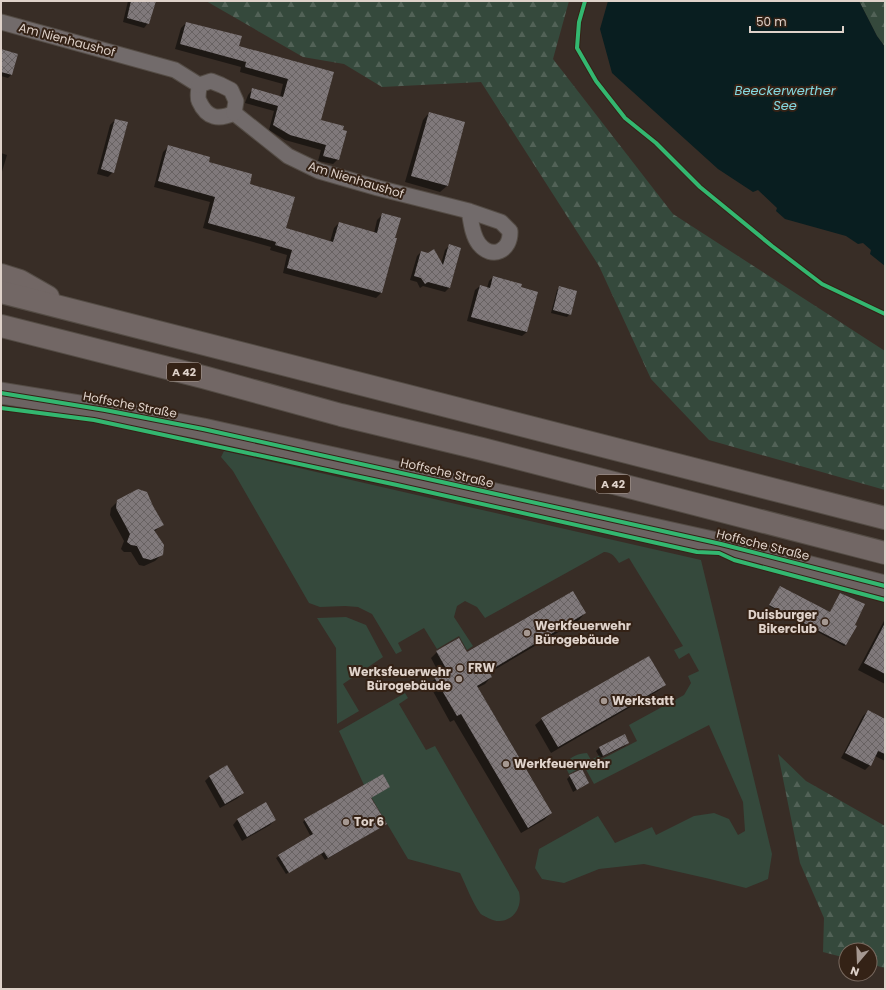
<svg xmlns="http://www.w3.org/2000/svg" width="886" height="990" viewBox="0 0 886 990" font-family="Poppins,sans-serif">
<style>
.green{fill:#35493c}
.forest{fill:url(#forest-firs)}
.water{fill:#091e20}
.shadow{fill:#0007}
.building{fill:url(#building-cross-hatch)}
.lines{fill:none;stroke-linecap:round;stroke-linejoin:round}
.street-casing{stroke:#544c45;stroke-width:17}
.secondary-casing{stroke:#544c45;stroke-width:23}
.highway-casing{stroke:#544c45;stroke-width:24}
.street{stroke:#726b6b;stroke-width:15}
.secondary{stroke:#6c6362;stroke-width:21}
.highway{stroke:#726765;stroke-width:22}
.cycleway-casing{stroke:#342216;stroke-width:6}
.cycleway{stroke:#33b770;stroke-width:4}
.poi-dot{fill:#a59891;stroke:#342216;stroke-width:1.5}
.labels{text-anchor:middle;stroke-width:4;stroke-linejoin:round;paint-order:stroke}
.shield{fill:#342216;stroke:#ac9d94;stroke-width:1}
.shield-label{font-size:11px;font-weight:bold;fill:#dfd2ca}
.street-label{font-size:12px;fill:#dfd2ca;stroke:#342216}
.poi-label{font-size:12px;font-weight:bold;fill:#dfd2ca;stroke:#342216;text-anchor:start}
.water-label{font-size:13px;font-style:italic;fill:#84d8e0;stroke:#342216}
</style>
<defs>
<pattern id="forest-firs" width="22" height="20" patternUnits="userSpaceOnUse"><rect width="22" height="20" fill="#35493c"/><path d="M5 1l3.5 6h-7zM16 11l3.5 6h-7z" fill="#526257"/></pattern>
<pattern id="building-cross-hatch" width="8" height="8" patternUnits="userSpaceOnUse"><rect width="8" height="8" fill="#80797b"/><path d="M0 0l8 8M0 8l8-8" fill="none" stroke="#686262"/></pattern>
</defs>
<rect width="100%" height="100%" fill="#382d26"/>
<g class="green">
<path d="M 224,451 L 701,560 L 772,854 L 768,879 L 746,888 L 710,879 L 644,864 L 599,869 L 564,883 L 542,879 L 535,868 L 539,849 L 598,816 L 615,843 L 652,827 L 656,835 L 694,816 L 714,813 L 729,819 L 738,835 L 745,831 L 743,802 L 709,725 L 594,784 L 584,766 L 569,774 L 565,766 C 568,757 579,753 587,753 L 591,760 L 600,755 L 602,759 L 637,741 L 629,725 L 684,695 L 691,683 L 688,676 L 699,671 L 689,653 L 679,659 L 674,650 L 683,646 L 629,558 L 619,563 C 615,557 612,552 604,552 L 485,618 L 477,607 L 465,601 L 457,606 L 454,617 L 473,646 L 467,650 L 459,636 L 437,649 L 424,628 L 398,643 L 402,651 L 396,654 L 372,614 L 358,607 L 345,606 L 320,607 L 309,603 L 233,471 L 221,457 Z"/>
<path d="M 346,617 L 366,625 L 383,657 L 343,684 L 359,711 L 337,724 L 336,648 L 317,618 Z"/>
<path d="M 405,693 L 408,698 L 399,704 L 426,750 L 435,746 L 519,892 C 524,912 506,928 488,918 C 485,916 481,915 480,913 C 473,904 465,883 460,873 L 408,859 L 364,785 L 339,731 Z"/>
</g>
<g class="forest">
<path d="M 206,1 L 569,1 L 553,59 L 673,214 L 885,351 L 885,490 L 709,440 L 651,379 L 599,266 L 481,82 L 382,87 L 344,64 L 303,57 Z"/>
<path d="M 859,1 L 885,1 L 885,47 L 877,36 Z"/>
<path d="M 778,754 L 806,781 L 885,826 L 885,968 L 870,964 L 870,950 L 846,950 L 846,958 L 823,952 L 824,918 L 800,863 Z"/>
</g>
<path class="water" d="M 608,1 L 859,1 L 877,36 L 885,47 L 885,266 L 870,254 L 871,250 L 863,243 L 858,244 L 846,236 L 785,219 L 776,211 L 777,208 L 758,190 L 753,192 L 718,169 L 612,73 L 600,29 Z"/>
<g class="shadow">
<path d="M 128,1 L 154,1 L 148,23 L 144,28 L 123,22 Z"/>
<path d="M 186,23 L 238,47 L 333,72 L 320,121 L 338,159 L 333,164 L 318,161 L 321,150 L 285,140 L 269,130 L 274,111 L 245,103 L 248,95 L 253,89 L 280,97 L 283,84 L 240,72 L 241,67 L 175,49 L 181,28 Z"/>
<path d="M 1,50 L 17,54 L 11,75 L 8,78 L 1,76 Z"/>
<path d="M 429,113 L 447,186 L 440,192 L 405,182 L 423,120 Z"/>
<path d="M 115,120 L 113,172 L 108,177 L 97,174 L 110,125 Z"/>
<path d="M 169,146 L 208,162 L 248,185 L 285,229 L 330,242 L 334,228 L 339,223 L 374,233 L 377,220 L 383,214 L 381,293 L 376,298 L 283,273 L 287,255 L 270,250 L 271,247 L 203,228 L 210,202 L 154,187 L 163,152 Z"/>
<path d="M 1,153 L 7,155 L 1,175 Z"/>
<path d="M 449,246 L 449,288 L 445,292 L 423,286 L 420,288 L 417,282 L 410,280 L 417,256 L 421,252 L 441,264 L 445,250 Z"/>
<path d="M 493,277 L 520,288 L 527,332 L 522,336 L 467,321 L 475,290 L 480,286 L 487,288 L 489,281 Z"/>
<path d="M 560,287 L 570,314 L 567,317 L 551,313 L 557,290 Z"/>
<path d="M 118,501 L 162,524 L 154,532 L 162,554 L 155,561 L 144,566 L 139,565 L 131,552 L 124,552 L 121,549 L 124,541 L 110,515 L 111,508 Z"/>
<path d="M 780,587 L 846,645 L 844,646 L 769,606 Z"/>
<path d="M 585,613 L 579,620 L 489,673 L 491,677 L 485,684 L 477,688 L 551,813 L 544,820 L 521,833 L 454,720 L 450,722 L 429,684 L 440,675 L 431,658 L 437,652 L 467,654 Z"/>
<path d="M 885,619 L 885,684 L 858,670 Z"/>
<path d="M 665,685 L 658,691 L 551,753 L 535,725 L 542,719 Z"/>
<path d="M 868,711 L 885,720 L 885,761 L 875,756 L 870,765 L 865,770 L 841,758 L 863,716 Z"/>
<path d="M 624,735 L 628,743 L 625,746 L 600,758 L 596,751 L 599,748 Z"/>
<path d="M 227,766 L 243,793 L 238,798 L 220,808 L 205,781 L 209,777 Z"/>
<path d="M 570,776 L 588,783 L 573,792 L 567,779 Z"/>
<path d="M 389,787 L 370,798 L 386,824 L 383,826 L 325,860 L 321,854 L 286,874 L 276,858 L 311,837 L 303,822 L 305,820 Z"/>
<path d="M 266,804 L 275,820 L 270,825 L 242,841 L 233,825 L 237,820 Z"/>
</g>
<g class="building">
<path d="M 131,1 L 156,1 L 149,24 L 127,18 Z"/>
<path d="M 186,22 L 242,36 L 239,46 L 334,72 L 321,120 L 344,126 L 343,130 L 347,131 L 339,160 L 323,156 L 326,145 L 290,135 L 273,125 L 278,106 L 250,98 L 252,88 L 283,97 L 288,79 L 245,67 L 246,62 L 180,44 Z"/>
<path d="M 1,49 L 18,54 L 12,75 L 1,72 Z"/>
<path d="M 429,112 L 465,122 L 448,186 L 411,176 Z"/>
<path d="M 115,119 L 128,122 L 114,173 L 101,169 Z"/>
<path d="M 168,145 L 210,157 L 209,162 L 252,174 L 250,184 L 295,197 L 286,228 L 333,242 L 339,222 L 377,233 L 382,213 L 401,218 L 395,238 L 397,238 L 382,293 L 287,268 L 292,250 L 275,245 L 276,242 L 208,223 L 215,197 L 158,181 Z"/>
<path d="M 449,244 L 461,248 L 450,288 L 428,282 L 425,284 L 421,278 L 414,276 L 421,251 L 428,253 L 434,249 L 443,265 Z"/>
<path d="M 493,276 L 522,284 L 521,287 L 538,292 L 527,332 L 471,317 L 480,285 L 490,288 Z"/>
<path d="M 559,286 L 577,291 L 571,315 L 553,310 Z"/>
<path d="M 138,489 L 147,492 L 153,506 L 164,525 L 154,530 L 164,545 L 163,555 L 151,560 L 143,558 L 137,546 L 131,545 L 127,542 L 130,534 L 116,508 L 117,500 Z"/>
<path d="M 780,586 L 830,612 L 840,593 L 865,604 L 855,625 L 857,626 L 846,645 L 769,605 Z"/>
<path d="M 573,591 L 586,613 L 489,671 L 492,677 L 477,686 L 552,813 L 528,828 L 461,714 L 457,716 L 434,677 L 447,670 L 436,651 L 459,638 L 467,652 Z"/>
<path d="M 885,623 L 885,674 L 864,663 Z"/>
<path d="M 649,656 L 666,685 L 558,747 L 541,718 Z"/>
<path d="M 868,710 L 885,719 L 885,754 L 878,751 L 871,766 L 845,753 Z"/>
<path d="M 625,734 L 629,743 L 603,756 L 599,747 Z"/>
<path d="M 227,765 L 244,793 L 225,804 L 209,776 Z"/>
<path d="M 582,769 L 589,783 L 577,790 L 569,775 Z"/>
<path d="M 383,774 L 390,787 L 371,798 L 387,824 L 328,858 L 324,852 L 289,873 L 278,855 L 313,834 L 304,819 Z"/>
<path d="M 266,802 L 276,820 L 247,837 L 237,819 Z"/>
</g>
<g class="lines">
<g class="street-casing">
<g id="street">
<path d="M 1,22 L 175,70 L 199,85 C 199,90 197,97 199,101 C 207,119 219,120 234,113 L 288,156 L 319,171 L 378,188 L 469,211 L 501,222 L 510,231 C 511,251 492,260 479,244 C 472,235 471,221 469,211"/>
<path d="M 199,85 L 211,81 L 221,85 L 231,90 L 236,101 L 234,113"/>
</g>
</g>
<g class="secondary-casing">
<path id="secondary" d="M 1,393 L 105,410 L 203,429 L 721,544 L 885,586"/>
</g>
<g class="highway-casing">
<g id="highway">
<path d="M 1,275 L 20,281 L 48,297"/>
<path d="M 1,292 L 885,518"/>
<path d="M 1,326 L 203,377 L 341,415 L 482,449 L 885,553"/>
</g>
</g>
<use href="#street" class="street"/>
<use href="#secondary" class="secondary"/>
<use href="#highway" class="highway"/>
<g class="cycleway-casing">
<g id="cycleway">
<path d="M 585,1 L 579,22 L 577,48 L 596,81 L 625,118 L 656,143 L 700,187 L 772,246 L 822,284 L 885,314"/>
<path d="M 1,393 L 105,410 L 203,429 L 721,544 L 885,586"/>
<path d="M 1,408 L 94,420 L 397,485 L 697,552 L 719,553 L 734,560 L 885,600"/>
</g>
</g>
<use href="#cycleway" class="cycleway"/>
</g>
<g class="poi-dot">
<circle cx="825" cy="622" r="4"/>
<circle cx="527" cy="633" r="4"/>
<circle cx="460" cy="668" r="4"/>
<circle cx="459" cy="679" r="4"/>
<circle cx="604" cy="701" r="4"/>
<circle cx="506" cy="764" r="4"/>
<circle cx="346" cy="822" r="4"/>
</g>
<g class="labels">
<g class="shield">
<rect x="167" y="363" width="34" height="18" rx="3"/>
<rect x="596" y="475" width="34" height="18" rx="3"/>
</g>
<g class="shield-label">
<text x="184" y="376">A 42</text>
<text x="613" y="488">A 42</text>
</g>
<g class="street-label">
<text transform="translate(67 40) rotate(15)" y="4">Am Nienhaushof</text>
<text transform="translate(356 180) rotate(17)" y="4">Am Nienhaushof</text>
<text transform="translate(130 405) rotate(11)" y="4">Hoffsche Straße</text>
<text transform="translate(447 473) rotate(13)" y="4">Hoffsche Straße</text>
<text transform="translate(763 545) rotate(14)" y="4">Hoffsche Straße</text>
</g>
<g class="poi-label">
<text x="817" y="619" text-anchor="end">Duisburger<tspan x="817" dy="14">Bikerclub</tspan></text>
<text x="535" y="630">Werkfeuerwehr<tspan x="535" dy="14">Bürogebäude</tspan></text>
<text x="468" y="672">FRW</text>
<text x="451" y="676" text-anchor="end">Werksfeuerwehr<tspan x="451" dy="14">Bürogebäude</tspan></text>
<text x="612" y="705">Werkstatt</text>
<text x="514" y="768">Werkfeuerwehr</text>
<text x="354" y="826">Tor 6</text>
</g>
<g class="water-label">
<text x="785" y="95">Beeckerwerther<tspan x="785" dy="15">See</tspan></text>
</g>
</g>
<rect width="886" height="990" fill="none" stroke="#dfd2ca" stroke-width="4"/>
<g transform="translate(858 962) rotate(199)"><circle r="19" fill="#342216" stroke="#78685e"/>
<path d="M0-3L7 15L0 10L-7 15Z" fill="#a59891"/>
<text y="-6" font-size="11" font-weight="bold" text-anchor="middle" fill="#dfd2ca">N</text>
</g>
<path d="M750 26v6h93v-6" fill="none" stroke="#dfd2ca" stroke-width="2"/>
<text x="756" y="26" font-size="12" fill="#dfd2ca" stroke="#342216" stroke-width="3" paint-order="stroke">50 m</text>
</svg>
